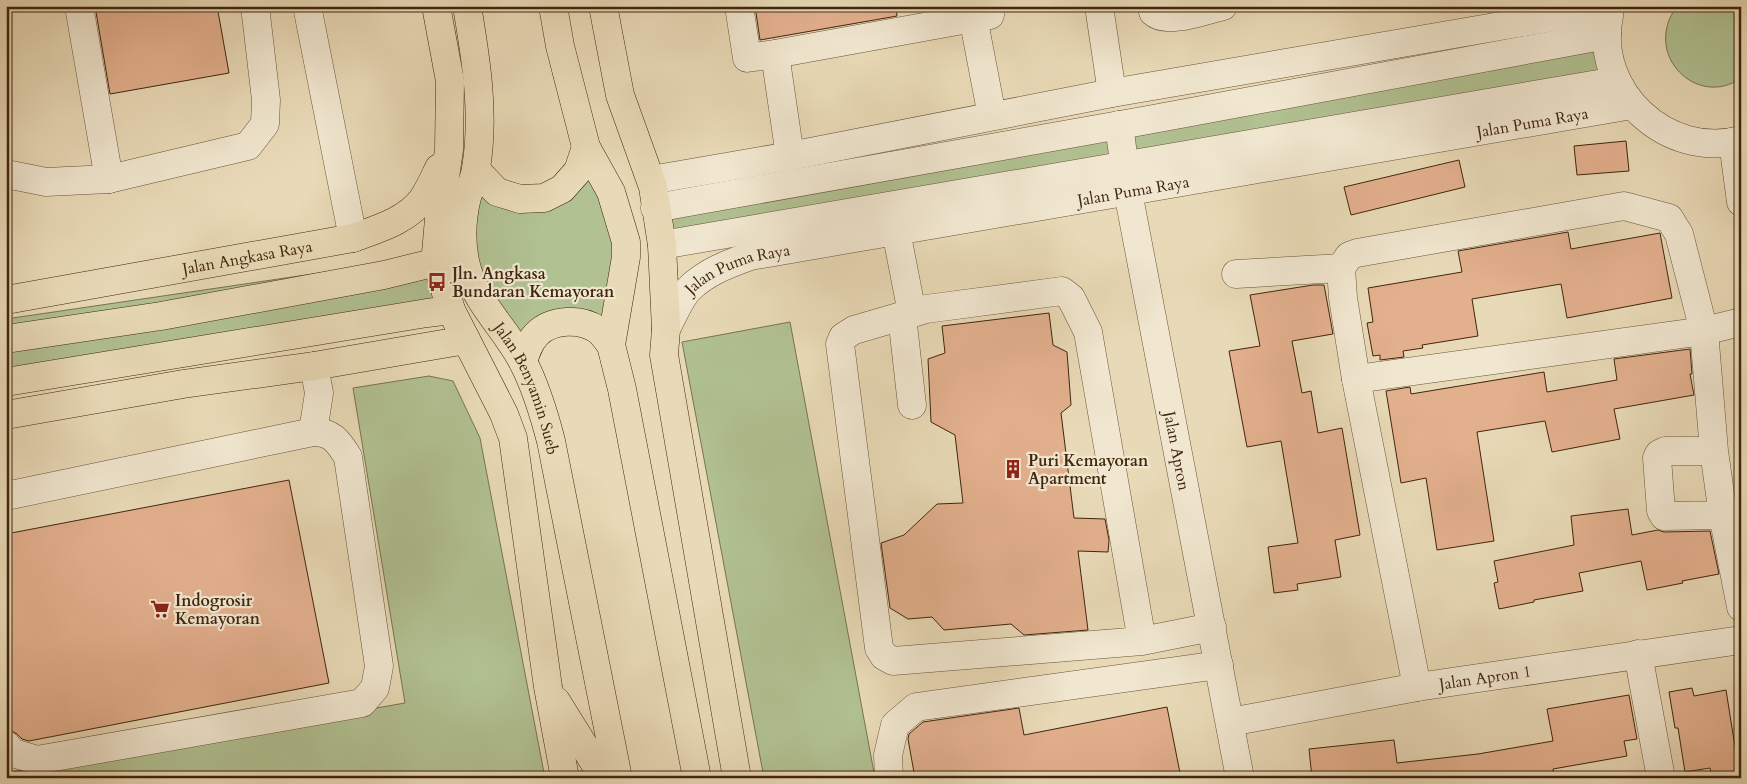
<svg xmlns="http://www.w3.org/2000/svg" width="1747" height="784" viewBox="0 0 1747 784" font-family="Cardo,serif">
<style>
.green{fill:#b1c192;stroke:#787350}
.building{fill:#e3b08e;stroke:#40250d}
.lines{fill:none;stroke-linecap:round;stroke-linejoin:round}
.minor-casing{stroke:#6a5238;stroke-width:29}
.major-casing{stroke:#40250d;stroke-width:29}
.minor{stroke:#f1e7d0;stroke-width:28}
.major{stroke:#e9dab7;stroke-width:28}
.labels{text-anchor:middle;stroke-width:4.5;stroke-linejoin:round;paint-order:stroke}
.street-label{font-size:16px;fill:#40250d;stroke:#f1e7d0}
.poi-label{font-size:16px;font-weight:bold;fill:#40250d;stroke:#f1e7d0;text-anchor:start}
</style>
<rect width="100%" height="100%" fill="#e9dab7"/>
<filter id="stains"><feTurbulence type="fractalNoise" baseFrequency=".004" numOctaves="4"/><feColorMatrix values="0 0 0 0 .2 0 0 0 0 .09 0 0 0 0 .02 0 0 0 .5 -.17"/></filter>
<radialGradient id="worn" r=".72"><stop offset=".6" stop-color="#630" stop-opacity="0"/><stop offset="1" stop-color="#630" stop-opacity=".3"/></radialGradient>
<g class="green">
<path d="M 1677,6 L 1741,6 L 1741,78 C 1698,109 1641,55 1677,6 Z"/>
<path d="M 1607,35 L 1616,81 L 662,245 L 653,187 L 1119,119 Z"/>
<path d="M 586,147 L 620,218 L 611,345 L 564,321 L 523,362 L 464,259 L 476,170 L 544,198 Z"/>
<path d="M 415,259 L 451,310 L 6,381 L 6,319 Z"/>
<path d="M 790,322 L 875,778 L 764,778 L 682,342 Z"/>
<path d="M 429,376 L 453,381 L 480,438 L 545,778 L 6,778 L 6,773 L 405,703 L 353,388 Z"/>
</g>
<g class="building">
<path d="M 95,6 L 217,6 L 229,73 L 110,94 Z"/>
<path d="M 755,6 L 896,6 L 897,16 L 760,40 Z"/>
<path d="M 1626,141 L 1629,171 L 1577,175 L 1574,146 Z"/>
<path d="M 1459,160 L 1465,187 L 1351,215 L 1344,187 Z"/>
<path d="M 1568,232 L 1571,249 L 1660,233 L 1672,298 L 1567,318 L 1561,284 L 1472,299 L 1478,336 L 1422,345 L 1423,348 L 1403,351 L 1404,357 L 1380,360 L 1380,355 L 1373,356 L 1367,323 L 1373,322 L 1368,288 L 1462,272 L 1458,251 Z"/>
<path d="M 1313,285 L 1324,285 L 1333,334 L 1292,341 L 1302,393 L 1311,391 L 1318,433 L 1342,428 L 1360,535 L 1335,540 L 1341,577 L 1297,584 L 1298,590 L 1274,593 L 1268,547 L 1298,543 L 1281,441 L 1247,447 L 1229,351 L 1260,346 L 1250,295 Z"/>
<path d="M 1049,313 L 1053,345 L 1067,352 L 1071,405 L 1061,413 L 1074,518 L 1105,519 L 1109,540 L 1108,552 L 1078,551 L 1088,630 L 1024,635 L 1011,624 L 944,630 L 932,617 L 908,619 L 890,608 L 881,543 L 904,535 L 937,504 L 963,503 L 955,435 L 931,422 L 928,359 L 945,353 L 942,326 Z"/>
<path d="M 1690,349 L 1692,374 L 1690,374 L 1694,395 L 1614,409 L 1620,439 L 1552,452 L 1545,421 L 1477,432 L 1494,541 L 1437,550 L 1426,478 L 1401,483 L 1386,391 L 1410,387 L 1411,394 L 1544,372 L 1547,392 L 1617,380 L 1614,359 Z"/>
<path d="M 289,480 L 329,683 L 29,741 L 22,739 L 17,734 L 10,730 L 6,713 L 6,534 Z"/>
<path d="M 1628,509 L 1632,535 L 1658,530 L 1664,532 L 1710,531 L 1719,574 L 1682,581 L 1683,583 L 1647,590 L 1641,561 L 1579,573 L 1583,591 L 1534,600 L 1534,602 L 1499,609 L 1494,583 L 1498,582 L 1494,561 L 1574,545 L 1571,516 Z"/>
<path d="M 1692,688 L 1694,696 L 1726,690 L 1740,778 L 1712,778 L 1710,768 L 1685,772 L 1678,728 L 1675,728 L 1669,692 Z"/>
<path d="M 1629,695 L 1637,739 L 1624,741 L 1627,756 L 1553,769 L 1554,778 L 1312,778 L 1309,749 L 1394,740 L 1397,763 L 1478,754 L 1553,741 L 1547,709 Z"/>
<path d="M 1167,707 L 1181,778 L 915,778 L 908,739 L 909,734 L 923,722 L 1019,708 L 1024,735 Z"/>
</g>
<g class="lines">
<g class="minor-casing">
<g id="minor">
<path d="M 79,6 L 109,179"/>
<path d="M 307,6 L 353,238"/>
<path d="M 739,6 L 747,58 L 775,54 L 990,15 L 988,6"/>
<path d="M 1099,6 L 1112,93"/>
<path d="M 1152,6 L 1153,12 C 1167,25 1205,10 1223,6"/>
<path d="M 1609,16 C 1593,91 1667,160 1741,140"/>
<path d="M 973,17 L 992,116"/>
<path d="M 775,54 L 790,156"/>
<path id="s1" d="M 1119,125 L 1128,192 L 1240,778"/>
<path d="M 1733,142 L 1741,202"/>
<path d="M 6,174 L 46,182 L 109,179 L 248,146 L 265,124 L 266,100 L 255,6"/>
<path d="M 651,180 L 790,156 L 1112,93 L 1611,7"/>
<path d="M 655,208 L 1148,120 L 1607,35"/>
<path d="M 896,231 L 912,313"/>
<path d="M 662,245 L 1616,81"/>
<path d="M 1236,274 L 1341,268"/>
<path d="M 902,316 L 912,405"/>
<path id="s2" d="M 666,329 C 672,318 680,298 689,289 C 706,272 728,264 750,256 L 1632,105"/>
<path d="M 1356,379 L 1704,331 L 1741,322"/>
<path d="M 313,432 L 319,393 L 314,366"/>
<path d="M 6,496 L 313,432 C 332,432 338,441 348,457 L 379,666 L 375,688 L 362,703 L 37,760 L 13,753 L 6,745"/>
<path d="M 1723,515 L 1741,607"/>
<path d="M 1142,641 L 1088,332 L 1071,298 L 1062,291 L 926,309 L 854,330 L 843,337 L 840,344 L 879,648 L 884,656 L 893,661 L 1142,641 L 1212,627"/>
<path d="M 1638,654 L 1661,778"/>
<path d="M 1417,687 L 1356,379 L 1343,298 L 1341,268 L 1349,256 L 1357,253 L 1624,206 L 1669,218 L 1679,234 L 1704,331 L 1714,451 L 1723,515 L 1664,516 L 1661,511 L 1657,458 L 1659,454 L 1665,451 L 1714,451"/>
<path id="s3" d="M 1230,722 L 1417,687 L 1741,640"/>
<path d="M 889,778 L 888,755 L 895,725 L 916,707 L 1219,665"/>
</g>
</g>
<g class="major-casing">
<g id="major">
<path d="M 436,6 L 450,81 L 449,150 L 439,219 L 436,253 L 437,262 L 451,310 L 504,414 L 513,438 L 548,687 L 565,778"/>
<path id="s4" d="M 467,6 C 476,59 485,115 476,168 C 475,178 470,188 467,197 C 462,217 461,241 465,261 C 473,301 505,327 523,362 C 536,387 544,414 551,441 L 618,778"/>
<path d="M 553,6 L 560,46 L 586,147 L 611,192 L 626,242 L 626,257 L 611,345 L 622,389 L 697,778"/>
<path d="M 603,6 L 620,95 L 653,187 L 662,245 L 666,329 L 664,355 L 737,778"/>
<path d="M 476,170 L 497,192 L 520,199 L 544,198 L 562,189 L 578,171 L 586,147"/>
<path id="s5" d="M 6,300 L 353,238 C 377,229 406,221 422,200 C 429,190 434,178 439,168"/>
<path d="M 6,339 L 161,316 L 384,275 L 437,262"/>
<path d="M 523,362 C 526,352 529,342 537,334 C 552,319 581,318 598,330 C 603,334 607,340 611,345"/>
<path d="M 6,382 L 427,313 L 451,310"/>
<path d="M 6,415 L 183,384 L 314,366 L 466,340"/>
<path d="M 556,701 L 604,778"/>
</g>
</g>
<use href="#minor" class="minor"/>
<use href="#major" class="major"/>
</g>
<defs>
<g id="bus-bare" transform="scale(1.5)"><path d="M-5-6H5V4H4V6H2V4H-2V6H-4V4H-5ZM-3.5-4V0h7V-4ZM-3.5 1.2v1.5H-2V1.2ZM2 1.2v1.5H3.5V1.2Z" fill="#8f2418" stroke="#f1e7d0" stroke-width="2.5" paint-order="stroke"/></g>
<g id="building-bare" transform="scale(1.5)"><path d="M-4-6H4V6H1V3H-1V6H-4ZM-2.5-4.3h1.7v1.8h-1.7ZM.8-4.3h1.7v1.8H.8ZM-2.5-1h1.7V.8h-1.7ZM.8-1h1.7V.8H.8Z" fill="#8f2418" stroke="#f1e7d0" stroke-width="2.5" paint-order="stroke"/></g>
<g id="supermarket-bare" transform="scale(1.5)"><path d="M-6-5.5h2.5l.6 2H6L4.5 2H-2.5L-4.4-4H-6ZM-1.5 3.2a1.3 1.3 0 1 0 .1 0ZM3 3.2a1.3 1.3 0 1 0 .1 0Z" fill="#8f2418" stroke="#f1e7d0" stroke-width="2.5" paint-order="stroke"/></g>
</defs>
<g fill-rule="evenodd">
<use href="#bus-bare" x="437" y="282"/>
<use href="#building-bare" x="1013" y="469"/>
<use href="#supermarket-bare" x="160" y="609"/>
</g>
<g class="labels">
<g class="street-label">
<text dy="6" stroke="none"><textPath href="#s2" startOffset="910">Jalan Puma Raya</textPath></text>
<text dy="6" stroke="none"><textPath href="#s2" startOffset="505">Jalan Puma Raya</textPath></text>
<text dy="6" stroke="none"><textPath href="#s5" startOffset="245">Jalan Angkasa Raya</textPath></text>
<text dy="6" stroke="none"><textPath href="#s2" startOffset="100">Jalan Puma Raya</textPath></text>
<text dy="6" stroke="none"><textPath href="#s4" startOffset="401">Jalan Benyamin Sueb</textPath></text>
<text dy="6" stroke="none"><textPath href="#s1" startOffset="331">Jalan Apron</textPath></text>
<text dy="6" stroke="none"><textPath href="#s3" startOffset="259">Jalan Apron 1</textPath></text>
</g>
<g class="poi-label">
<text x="452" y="279">Jln. Angkasa<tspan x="452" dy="18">Bundaran Kemayoran</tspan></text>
<text x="1028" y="466">Puri Kemayoran<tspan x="1028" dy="18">Apartment</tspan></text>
<text x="175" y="606">Indogrosir<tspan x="175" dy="18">Kemayoran</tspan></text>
</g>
</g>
<rect width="1747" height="784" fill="none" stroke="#e9dab7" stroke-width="25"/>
<rect x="8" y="8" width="1732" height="769" fill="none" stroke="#40250d" stroke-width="2.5"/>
<rect x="12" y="12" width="1722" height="759" fill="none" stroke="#40250d"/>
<rect width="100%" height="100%" filter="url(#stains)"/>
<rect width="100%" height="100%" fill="url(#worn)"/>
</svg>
